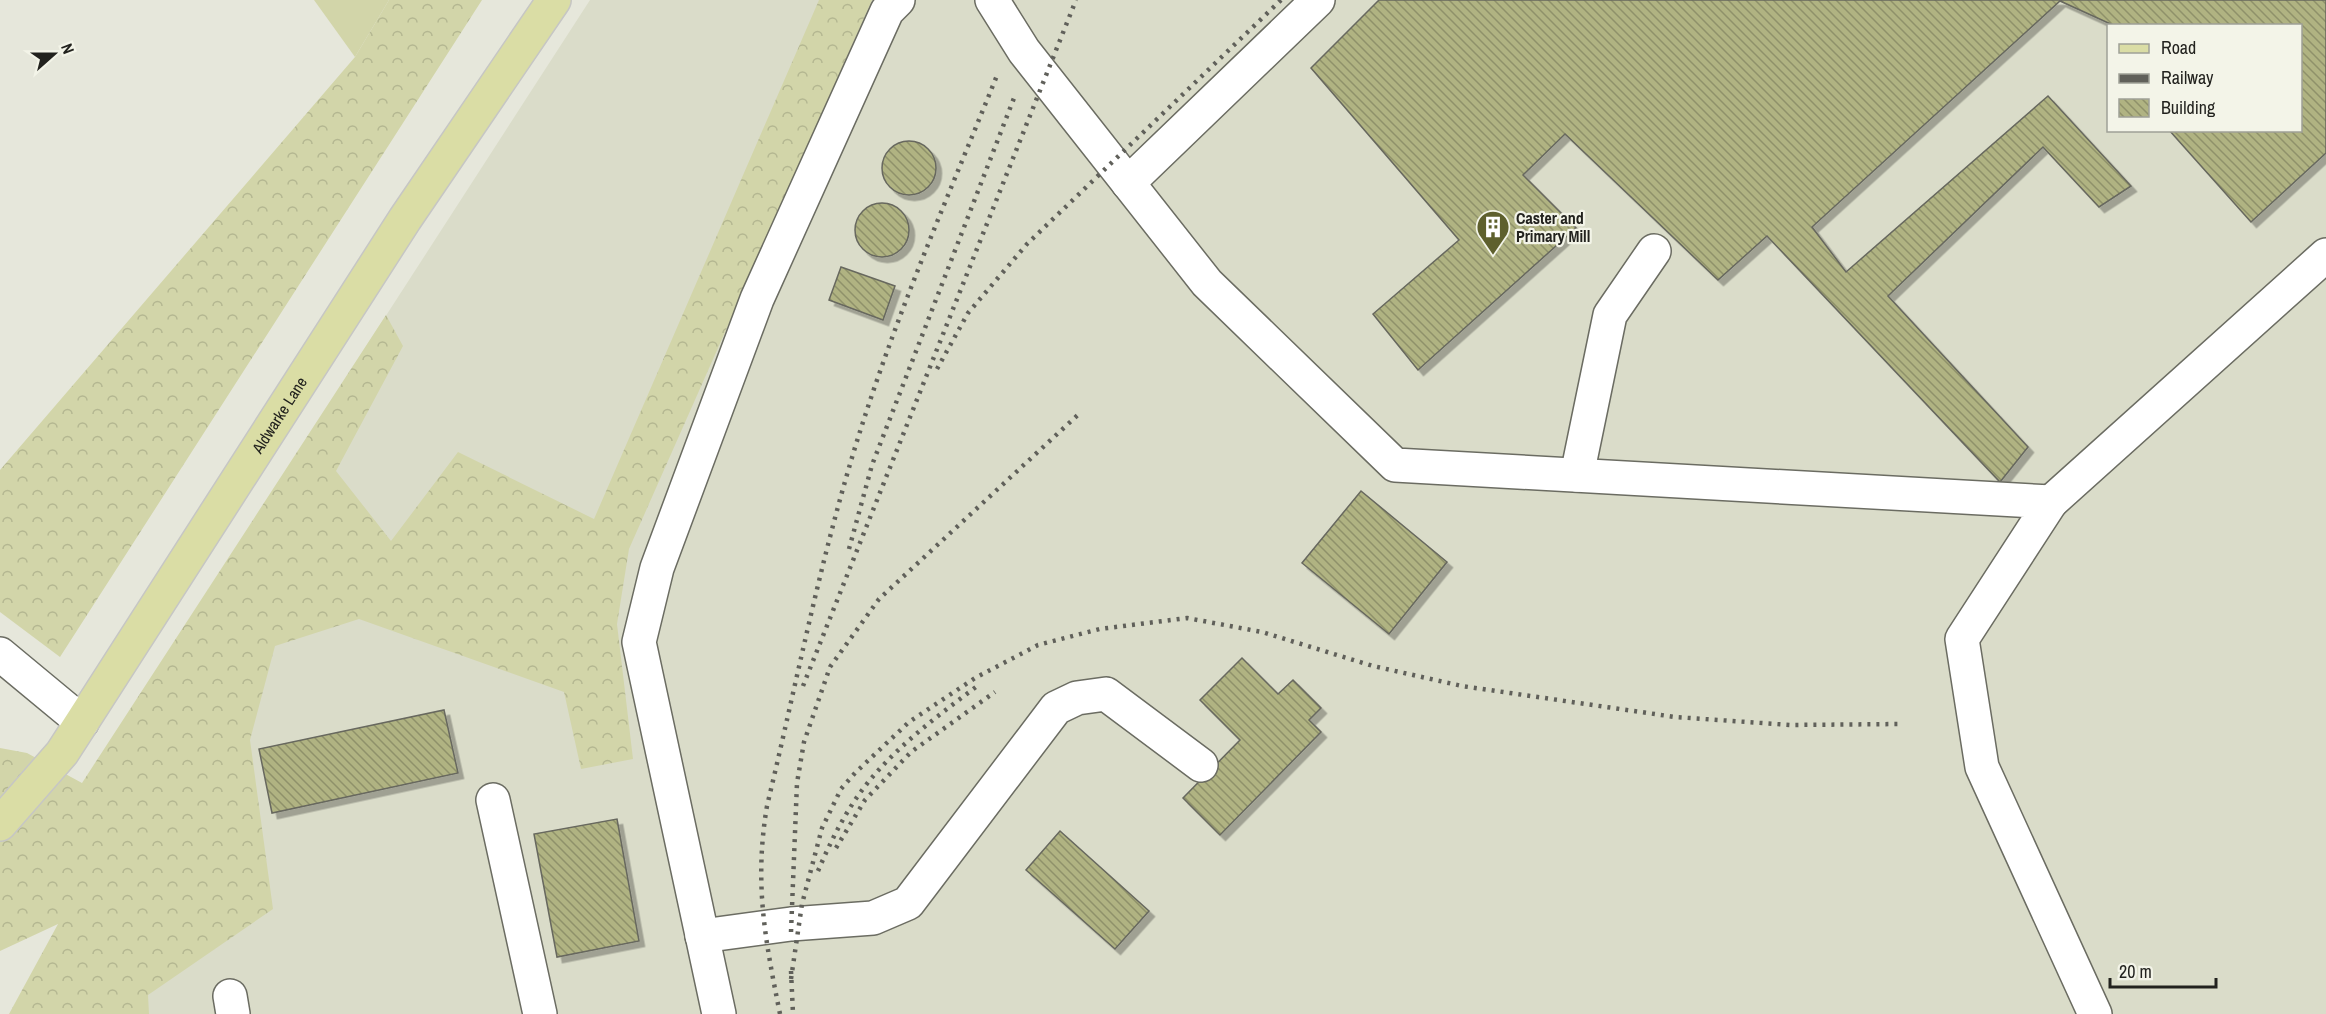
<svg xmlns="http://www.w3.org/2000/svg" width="2326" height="1014" viewBox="0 0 2326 1014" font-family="'Archivo Narrow',sans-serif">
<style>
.built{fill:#dadcc9;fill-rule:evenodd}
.grass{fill:#d2d5a9}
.forest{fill:url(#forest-crowns)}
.building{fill:url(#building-back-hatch);stroke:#67685e;stroke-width:1.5;filter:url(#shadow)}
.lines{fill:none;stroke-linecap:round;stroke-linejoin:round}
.minor-casing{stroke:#6b6c62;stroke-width:36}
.major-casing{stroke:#c6c6c4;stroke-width:36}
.minor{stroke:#fff;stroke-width:33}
.major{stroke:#dadda5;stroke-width:33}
.rail{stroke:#60605a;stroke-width:4.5;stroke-dasharray:3 6;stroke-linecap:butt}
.labels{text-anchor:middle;stroke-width:4.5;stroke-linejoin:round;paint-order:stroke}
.poi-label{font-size:16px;font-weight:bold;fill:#22221e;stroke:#f3f4e8;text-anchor:start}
.street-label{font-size:16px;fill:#22221e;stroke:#f3f4e8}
</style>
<defs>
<pattern id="forest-crowns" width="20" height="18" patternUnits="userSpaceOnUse" patternTransform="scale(1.5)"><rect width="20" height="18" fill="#d2d5a9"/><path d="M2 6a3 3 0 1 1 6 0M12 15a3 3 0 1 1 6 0" fill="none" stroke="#b4b791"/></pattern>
<pattern id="building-back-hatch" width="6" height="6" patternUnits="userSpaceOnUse" patternTransform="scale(1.5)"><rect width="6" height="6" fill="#b0b382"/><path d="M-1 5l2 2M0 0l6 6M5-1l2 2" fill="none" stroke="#8f916a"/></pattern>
<filter id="shadow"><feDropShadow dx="5.5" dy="5.5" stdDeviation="0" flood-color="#0004"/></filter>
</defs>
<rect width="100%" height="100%" fill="#e6e7db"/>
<path class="built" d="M 590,0 L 2326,0 L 2326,1014 L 99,1014 L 177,639 ZM 2108,26 L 2300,26 L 2300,130 L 2108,130 Z"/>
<path class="grass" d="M 314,0 L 389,0 L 355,57 Z"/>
<g class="forest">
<path d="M 389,0 L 482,0 L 60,657 L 0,612 L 0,470 L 355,57 Z"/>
<path d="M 819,0 L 872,0 L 629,549 L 617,624 L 633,759 L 581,769 L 564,692 L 359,619 L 275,646 L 250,740 L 273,909 L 148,995 L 149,1014 L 9,1014 L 58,924 L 0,951 L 0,748 L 27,753 L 82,783 L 386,315 L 403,346 L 336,471 L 391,541 L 458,452 L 594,519 Z"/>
</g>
<g class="building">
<path d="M 1379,0 L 2326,0 L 2326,153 L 2251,222 L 2169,130 L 2300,130 L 2300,26 L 2115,26 L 2060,1 L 1812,227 L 1846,272 L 2048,96 L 2131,186 L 2099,207 L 2043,147 L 1888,296 L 2028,447 L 2000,482 L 1767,236 L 1718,280 L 1565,134 L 1523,175 L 1576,228 L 1418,370 L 1373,314 L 1459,240 L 1311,68 Z"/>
<circle cx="909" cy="168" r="27"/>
<circle cx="882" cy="230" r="27"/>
<path d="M 841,267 L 895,286 L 883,320 L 829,300 Z"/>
<path d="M 1361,491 L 1447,562 L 1389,634 L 1302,563 Z"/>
<path d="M 1242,658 L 1278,694 L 1293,680 L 1321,708 L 1309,720 L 1321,732 L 1220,835 L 1183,798 L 1240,740 L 1200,700 Z"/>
<path d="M 444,710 L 458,773 L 272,813 L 259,749 Z"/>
<path d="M 617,819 L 639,941 L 557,957 L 534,834 Z"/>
<path d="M 1060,831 L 1149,911 L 1115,949 L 1026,870 Z"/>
</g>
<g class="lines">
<g class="minor-casing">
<g id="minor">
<path d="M 992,0 L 1024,51 L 1207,283 L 1395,465 L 2051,502 L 1962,639 L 1982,767 L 2095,1014"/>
<path d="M 1128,183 L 1318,0"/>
<path d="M 1577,475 L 1610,315 L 1654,251"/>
<path d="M 2051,502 L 2326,255"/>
<path d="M 0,654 L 82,722"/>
<path d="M 493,800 L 540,1014"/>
<path d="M 702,936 L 791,924 L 873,918 L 908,903 L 1056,708 L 1077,698 L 1106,694 L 1201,765"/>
<path d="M 230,996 L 233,1014"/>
<path d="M 719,1014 L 639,642 L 657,568 L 757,299 L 887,11 L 898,0"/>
</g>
</g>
<g class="major-casing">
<g id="major">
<path id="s1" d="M 0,824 L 62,753 L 82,722 L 405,219 L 554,0"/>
</g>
</g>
<use href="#minor" class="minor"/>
<use href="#major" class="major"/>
<g class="rail">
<path d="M 937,369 L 968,313 L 1027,244 L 1281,0"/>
<path d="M 849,549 L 872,465 L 1014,98"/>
<path d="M 803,686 L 1076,0"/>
<path d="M 836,848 L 865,800 L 911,752 L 995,692"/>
<path d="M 818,871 C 833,836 850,802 876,773 C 906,739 944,711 980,684"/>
<path d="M 791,932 L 797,783 L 804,742 L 830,667 L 879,599 L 1081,412"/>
<path d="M 791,971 L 793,1014"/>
<path d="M 791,979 L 802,904 L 822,828 L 841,789 L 855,773 L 909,722 L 975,678 L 1038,645 L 1100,629 L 1187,618 L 1262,632 L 1373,666 L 1462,686 L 1675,717 L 1790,725 L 1902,724"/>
<path d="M 780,1014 C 765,939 754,883 767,806 C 798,677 823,545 864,419 C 902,301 952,187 998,73"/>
</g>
</g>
<defs>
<g id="building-pin" transform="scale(1.725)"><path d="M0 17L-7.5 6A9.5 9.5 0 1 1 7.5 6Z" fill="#5e602d" stroke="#f3f4e8"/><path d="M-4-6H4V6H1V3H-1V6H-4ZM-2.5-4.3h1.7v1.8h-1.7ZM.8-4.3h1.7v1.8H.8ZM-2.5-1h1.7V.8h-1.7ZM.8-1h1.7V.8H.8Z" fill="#fff"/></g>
</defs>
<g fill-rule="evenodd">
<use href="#building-pin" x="1493" y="227"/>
</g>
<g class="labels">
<g class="poi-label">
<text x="1516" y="224">Caster and<tspan x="1516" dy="18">Primary Mill</tspan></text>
</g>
<g class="street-label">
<text dy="6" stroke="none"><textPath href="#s1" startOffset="496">Aldwarke Lane</textPath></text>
</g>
</g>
<rect x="2107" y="24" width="195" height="108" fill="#f3f4e8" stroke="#9fa097" stroke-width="1.5"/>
<rect x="2119" y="44" width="30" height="9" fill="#dadda5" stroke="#9fa097" stroke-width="1.5"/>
<text x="2161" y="54" font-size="18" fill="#22221e">Road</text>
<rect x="2119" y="74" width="30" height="9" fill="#60605a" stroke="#9fa097" stroke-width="1.5"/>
<text x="2161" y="84" font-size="18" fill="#22221e">Railway</text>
<rect x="2119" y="99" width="30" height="18" fill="url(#building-back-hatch)" stroke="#9fa097" stroke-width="1.5"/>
<text x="2161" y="114" font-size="18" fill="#22221e">Building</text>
<g transform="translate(54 54) rotate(69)" stroke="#f3f4e8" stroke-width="4.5" paint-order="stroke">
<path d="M0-4.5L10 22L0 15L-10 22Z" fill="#22221e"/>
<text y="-9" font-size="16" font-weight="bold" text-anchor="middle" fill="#22221e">N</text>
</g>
<path d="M2110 978v9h106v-9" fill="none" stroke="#22221e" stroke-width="3"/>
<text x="2119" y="978" font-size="18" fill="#22221e" stroke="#f3f4e8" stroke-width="4.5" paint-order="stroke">20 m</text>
</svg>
